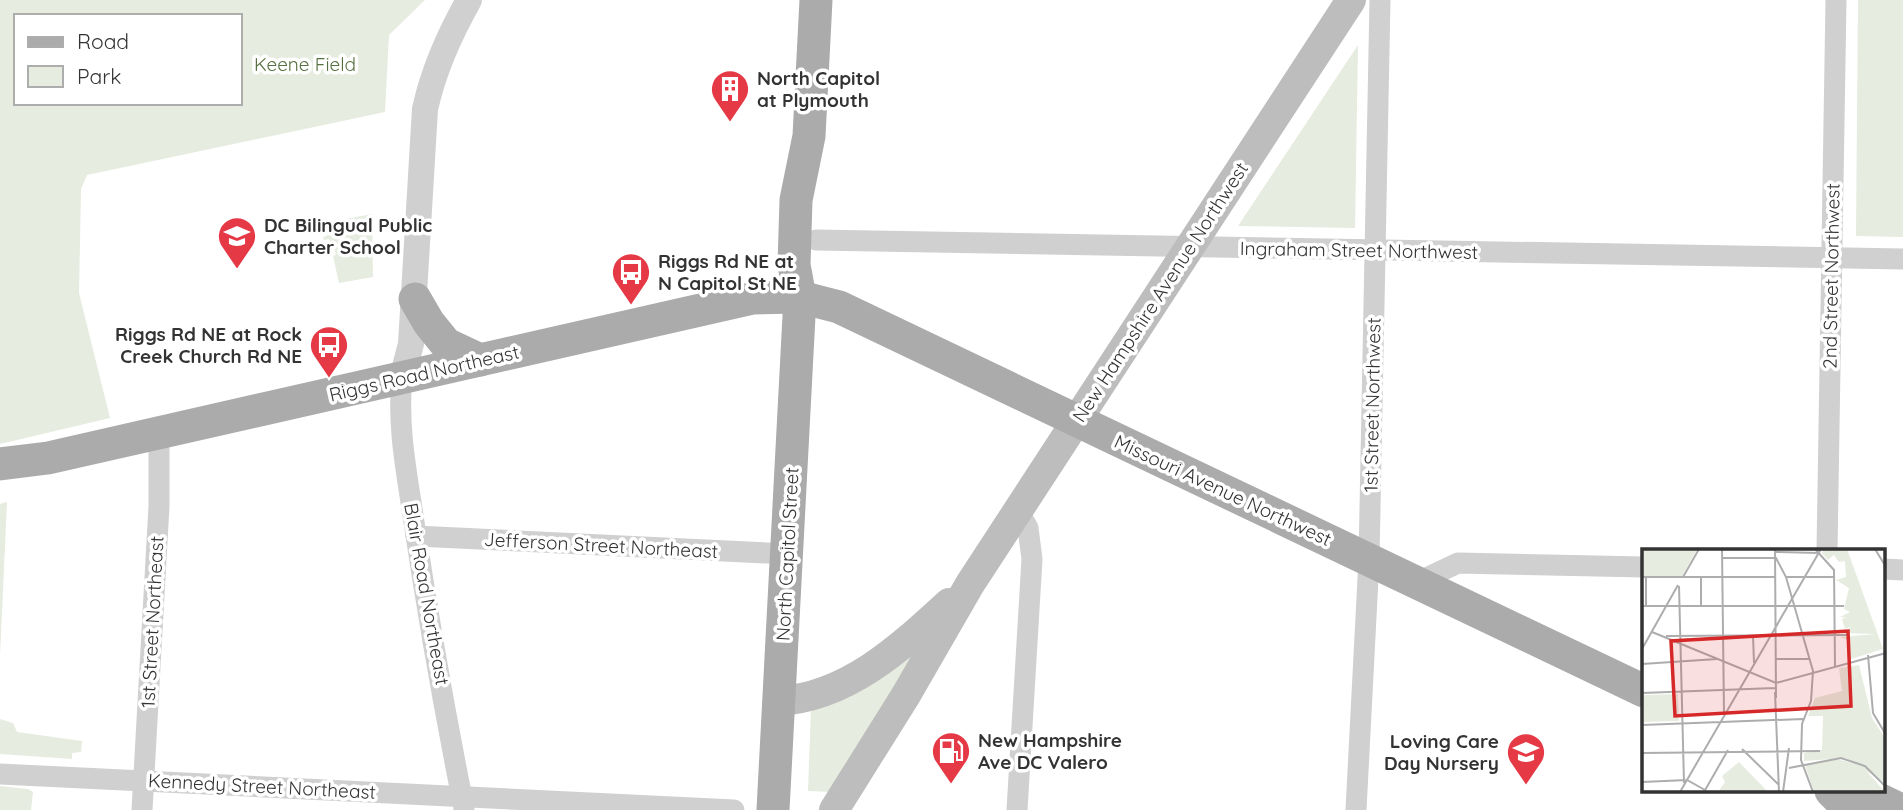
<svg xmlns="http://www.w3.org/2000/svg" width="1903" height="810" viewBox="0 0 1903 810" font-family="Quicksand,sans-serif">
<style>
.green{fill:#e6ecdf;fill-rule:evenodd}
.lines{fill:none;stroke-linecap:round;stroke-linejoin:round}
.minor{stroke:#d0d0d0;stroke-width:21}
.tertiary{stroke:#d0d0d0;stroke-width:26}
.secondary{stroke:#bdbdbd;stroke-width:30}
.primary{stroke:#ababab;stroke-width:33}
.labels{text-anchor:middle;stroke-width:7;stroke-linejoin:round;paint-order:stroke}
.park-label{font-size:19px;fill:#56703f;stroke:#fff}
.poi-label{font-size:19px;font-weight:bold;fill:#333;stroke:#fff;text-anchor:start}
.street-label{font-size:19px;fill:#333;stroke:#fff}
.inset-road{fill:none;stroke:#adadad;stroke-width:2}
.view{fill:#d62828;fill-opacity:0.15;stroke:#d62828;stroke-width:3.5}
.inset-edge{fill:none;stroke:#333;stroke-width:3.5}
</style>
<rect width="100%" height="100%" fill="#fff"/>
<g class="green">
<path d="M 0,0 L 425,0 L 389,35 L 385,112 L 87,175 L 81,189 L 79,293 L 110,418 L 0,444 ZM 16,16 L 240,16 L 240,103 L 16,103 Z"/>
<path d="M 1858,0 L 1903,0 L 1903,237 L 1856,236 Z"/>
<path d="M 1358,45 L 1355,228 L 1238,226 Z"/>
<path d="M 372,214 L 373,277 L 339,283 L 333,256 L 336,255 L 333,244 L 331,244 L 329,239 L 324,240 L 323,237 L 327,236 L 324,223 Z"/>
<path d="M 7,502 L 0,656 L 0,504 Z"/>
<path d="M 929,639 L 832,792 L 808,791 L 811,708 Z"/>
<path d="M 0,719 L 13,723 L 17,732 L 82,741 L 81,752 L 72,753 L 72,759 L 0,754 Z"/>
<path d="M 0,786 L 28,789 L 33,792 L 31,810 L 0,810 Z"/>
</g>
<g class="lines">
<g class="minor">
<path d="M 816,240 L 1903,259"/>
<path d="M 402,378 C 397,427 407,474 414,522 C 428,617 445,713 464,808"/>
<path d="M 416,536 L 787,554"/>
<path d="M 1827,551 L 1836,0"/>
<path d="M 1884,569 L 1903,570"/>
<path d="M 1418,582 L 1458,563 L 1644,567"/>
<path d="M 0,774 L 734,810"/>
<path d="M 142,810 L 159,506 L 159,434"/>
<path d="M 1017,810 L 1032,559 L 1028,528 L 1018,510"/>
<path d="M 1356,810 L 1369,559 L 1380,0"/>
</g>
<path class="tertiary" d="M 402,378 L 411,344 L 425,109 C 434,69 449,36 469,0"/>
<g class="secondary">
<path d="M 779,701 C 848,697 901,647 949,603"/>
<path d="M 834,810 L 906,695 L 970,584 L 1351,0"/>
</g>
<g class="primary">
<path d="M 415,299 L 429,323 L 446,344 L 480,360"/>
<path d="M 0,464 L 48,458 L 753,298 L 800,297 L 839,307 L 1644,691"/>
<path d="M 1831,791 L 1850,810"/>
<path d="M 1862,791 L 1901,810"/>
<path d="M 773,810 L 800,297 L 794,265 L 796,200 L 809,136 L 816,0"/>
</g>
</g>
<defs>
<g id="building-pin" transform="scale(2.0125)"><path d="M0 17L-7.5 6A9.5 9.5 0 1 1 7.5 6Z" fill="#e63946" stroke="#fff"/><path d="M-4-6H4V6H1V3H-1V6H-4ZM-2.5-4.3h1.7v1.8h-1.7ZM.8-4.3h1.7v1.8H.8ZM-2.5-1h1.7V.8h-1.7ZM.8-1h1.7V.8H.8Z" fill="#fff"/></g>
<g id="school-pin" transform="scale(2.0125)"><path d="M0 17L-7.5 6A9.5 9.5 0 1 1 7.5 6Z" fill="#e63946" stroke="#fff"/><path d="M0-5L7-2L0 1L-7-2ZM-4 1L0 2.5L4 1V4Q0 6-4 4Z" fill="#fff"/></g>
<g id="bus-pin" transform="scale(2.0125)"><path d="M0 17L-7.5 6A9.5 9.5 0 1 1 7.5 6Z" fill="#e63946" stroke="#fff"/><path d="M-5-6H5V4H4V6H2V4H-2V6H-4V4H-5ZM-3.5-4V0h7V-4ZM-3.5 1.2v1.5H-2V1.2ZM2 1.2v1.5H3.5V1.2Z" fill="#fff"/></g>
<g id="fuel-pin" transform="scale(2.0125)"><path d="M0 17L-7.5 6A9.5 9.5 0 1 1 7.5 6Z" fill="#e63946" stroke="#fff"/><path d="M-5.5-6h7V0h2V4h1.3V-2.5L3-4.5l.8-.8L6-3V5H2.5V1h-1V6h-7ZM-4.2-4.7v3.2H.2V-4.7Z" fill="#fff"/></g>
</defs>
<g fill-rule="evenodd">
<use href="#building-pin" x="730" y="89"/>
<use href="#school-pin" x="237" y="236"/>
<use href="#bus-pin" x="631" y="272"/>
<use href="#bus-pin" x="329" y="345"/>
<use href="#fuel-pin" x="951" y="751"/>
<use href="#school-pin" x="1526" y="752"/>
</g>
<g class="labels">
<g class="park-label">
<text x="305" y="71">Keene Field</text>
</g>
<g class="poi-label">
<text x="757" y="85">North Capitol<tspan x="757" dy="22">at Plymouth</tspan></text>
<text x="264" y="232">DC Bilingual Public<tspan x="264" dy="22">Charter School</tspan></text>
<text x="658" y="268">Riggs Rd NE at<tspan x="658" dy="22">N Capitol St NE</tspan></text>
<text x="302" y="341" text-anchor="end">Riggs Rd NE at Rock<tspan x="302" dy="22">Creek Church Rd NE</tspan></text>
<text x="978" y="747">New Hampshire<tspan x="978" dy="22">Ave DC Valero</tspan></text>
<text x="1499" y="748" text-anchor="end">Loving Care<tspan x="1499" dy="22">Day Nursery</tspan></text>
</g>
<g class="street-label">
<text transform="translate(1359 250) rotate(1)" y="7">Ingraham Street Northwest</text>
<text transform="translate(1831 276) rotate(-89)" y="7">2nd Street Northwest</text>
<text transform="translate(1160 292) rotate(-57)" y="7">New Hampshire Avenue Northwest</text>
<text transform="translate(424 373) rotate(-13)" y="7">Riggs Road Northeast</text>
<text transform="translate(1372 405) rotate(-89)" y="7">1st Street Northwest</text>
<text transform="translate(1223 490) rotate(25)" y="7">Missouri Avenue Northwest</text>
<text transform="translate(601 545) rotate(3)" y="7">Jefferson Street Northeast</text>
<text transform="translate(787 554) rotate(-87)" y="7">North Capitol Street</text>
<text transform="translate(427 594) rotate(80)" y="7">Blair Road Northeast</text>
<text transform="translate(152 622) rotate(-87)" y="7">1st Street Northeast</text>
<text transform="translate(262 786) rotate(3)" y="7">Kennedy Street Northeast</text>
</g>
</g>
<g transform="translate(1642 549)">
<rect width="243" height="243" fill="#fff"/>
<path d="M 0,0 L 55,0 L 40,27 L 0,27 ZM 182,0 L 205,0 L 241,100 L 206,111 L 206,91 L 198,88 L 234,85 L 203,84 L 209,78 L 203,80 L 200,70 L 204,68 L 198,68 L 208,63 L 202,60 L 207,39 L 194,31 L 204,28 L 203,12 L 197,13 L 192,6 L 186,11 L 180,4 ZM 217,116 L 230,169 L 243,189 L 243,234 L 204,209 L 162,212 L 162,204 L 180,201 L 181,167 L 166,167 L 173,149 L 200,142 L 197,119 ZM 36,145 L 37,172 L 0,173 L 0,146 ZM 194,210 L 219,216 L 243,243 L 172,243 L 163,216 ZM 97,213 L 126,243 L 76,243 L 83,233 L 80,227 Z" fill="#e6ecdf"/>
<path class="inset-road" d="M 80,0 L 82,165M 133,0 L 134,149M 173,0 L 192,21 L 193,118M 233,0 L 244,18M 134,3 L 177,4M 80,9 L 134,9 L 144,28 L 171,122 L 169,152 L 160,175 L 159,211 L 171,243M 0,28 L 133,28M 4,28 L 4,57M 41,28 L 57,0M 143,28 L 192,28M 37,37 L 42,234M 0,57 L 202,57M 59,57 L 59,28M 10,83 L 134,134 L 244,104M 111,86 L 112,114M 24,87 L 206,86M 0,100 L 36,36M 226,106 L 231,164 L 244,186M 134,110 L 168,110M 0,115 L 75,110M 133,143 L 137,243M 0,144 L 133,139M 0,176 L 161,170M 100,200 L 137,236M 0,204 L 178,202M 147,219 L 199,209 L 223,217 L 244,238M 0,233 L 45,231 L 63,241M 38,243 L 179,0M 62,243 L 86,201M 141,243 L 147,199"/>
<path class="view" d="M 206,82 L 209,157 L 33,167 L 29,92 Z"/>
<rect width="243" height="243" class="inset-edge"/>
</g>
<rect x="14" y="14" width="228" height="91" fill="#ffffff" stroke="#adadad" stroke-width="2"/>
<rect x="28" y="37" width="35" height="10" fill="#ababab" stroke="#adadad" stroke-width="2"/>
<text x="77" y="49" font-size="21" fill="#333333">Road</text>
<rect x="28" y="66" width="35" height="21" fill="#e6ecdf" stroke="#adadad" stroke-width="2"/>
<text x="77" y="84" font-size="21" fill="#333333">Park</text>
</svg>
